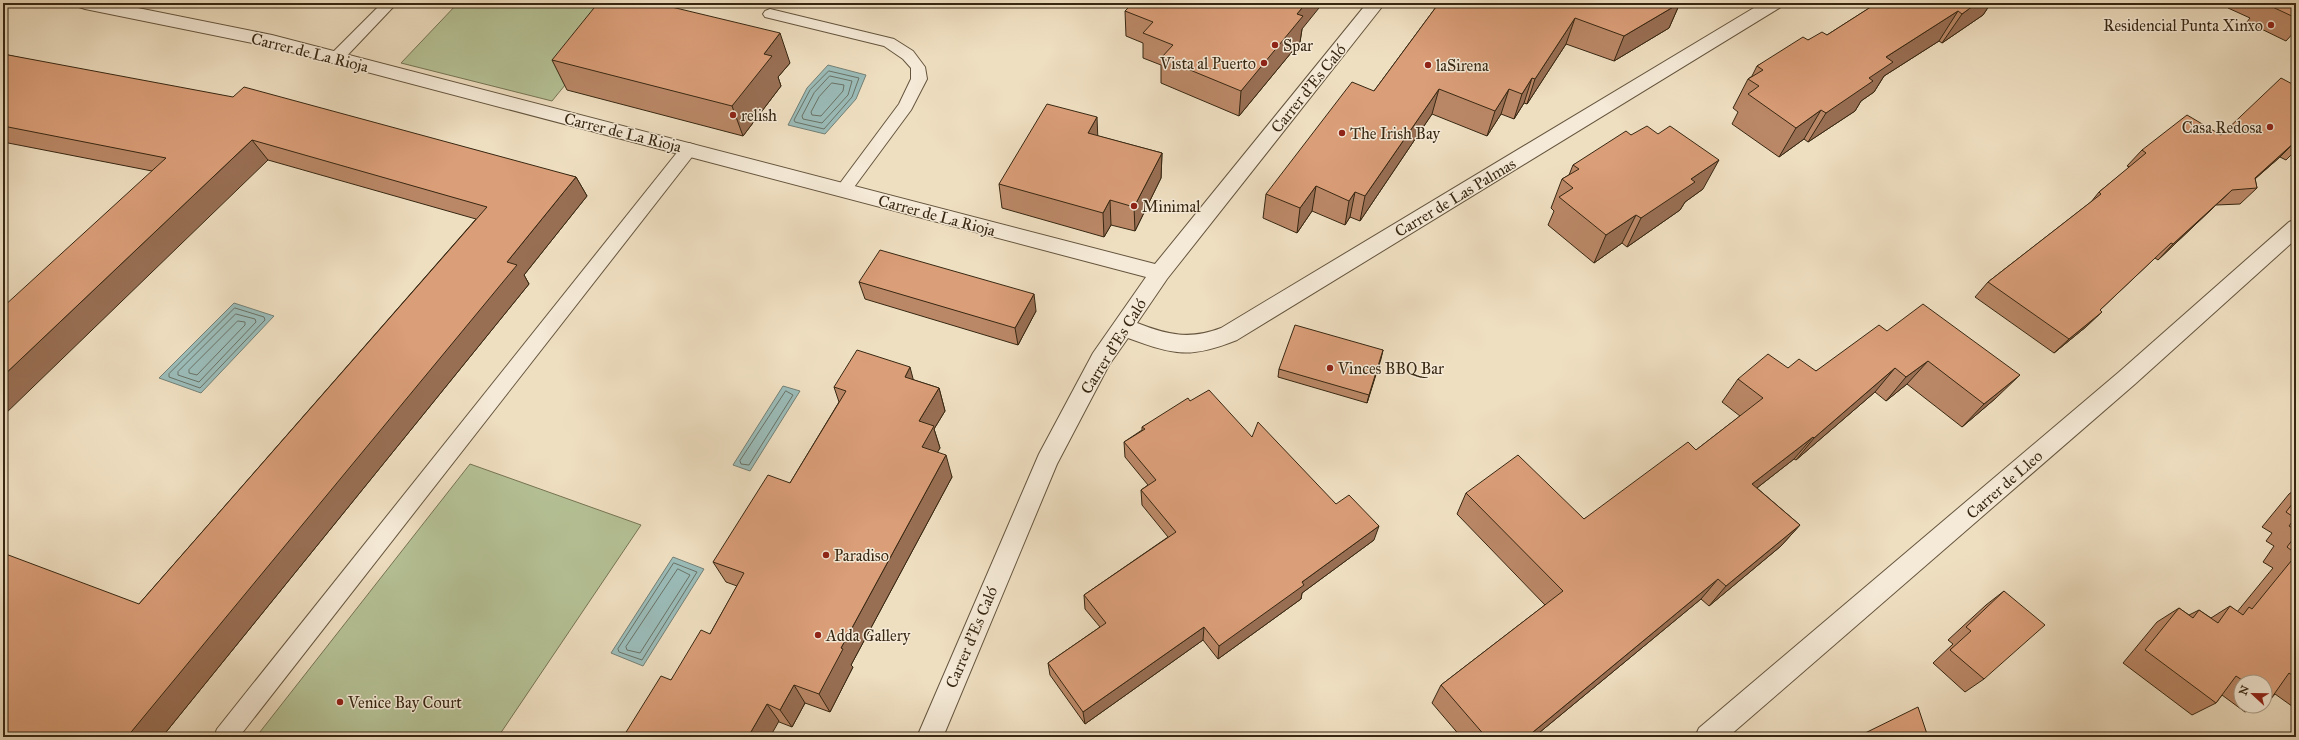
<svg xmlns="http://www.w3.org/2000/svg" width="2299" height="740" viewBox="0 0 2299 740" font-family="'IM FELL Great Primer',serif">
<style>
.green{fill:#b5c296;stroke:#767454}
.water{fill:#9bbcb9;stroke:#738076}
.lines{fill:none;stroke-linecap:round;stroke-linejoin:round}
.shore{stroke:#697266;stroke-width:1}
.lane-casing{stroke:#65553e;stroke-width:2}
.street-casing{stroke:#65553e;stroke-width:2}
.lane{fill:#f5ead7;fill-rule:evenodd}
.street{fill:#f5ead7;fill-rule:evenodd}
.wall{fill:#bb8867;stroke:#372712}
.shaded-wall{fill:#996f54;stroke:#372712}
.building{fill:#da9e78;stroke:#372712}
.poi-dot{fill:#8f2418;stroke:#f5ead7;stroke-width:1.5}
.labels{text-anchor:middle;stroke-width:3;stroke-linejoin:round;paint-order:stroke}
.poi-label{font-size:16px;fill:#372712;stroke:#f5ead7;text-anchor:start}
.street-label{font-size:16px;fill:#372712;stroke:#f5ead7}
</style>
<rect width="100%" height="100%" fill="#efdfc1"/>
<filter id="stains"><feTurbulence type="fractalNoise" baseFrequency=".005" numOctaves="4"/><feColorMatrix values="0 0 0 0 .2 0 0 0 0 .09 0 0 0 0 .02 0 0 0 .5 -.17"/></filter>
<radialGradient id="worn" r=".72"><stop offset=".6" stop-color="#630" stop-opacity="0"/><stop offset="1" stop-color="#630" stop-opacity=".3"/></radialGradient>
<g class="green">
<path d="M 458,3 L 630,3 L 628,8 L 552,101 L 401,63 Z"/>
<path d="M 470,464 L 641,525 L 498,737 L 256,737 Z"/>
</g>
<g class="water">
<path d="M 828,65 L 866,75 L 856,99 L 825,134 L 788,125 L 807,88 Z"/>
<path d="M 234,303 L 274,316 L 201,393 L 159,378 Z"/>
<path d="M 783,386 L 800,391 L 750,471 L 733,465 Z"/>
<path d="M 673,557 L 704,569 L 643,666 L 611,653 Z"/>
</g>
<g class="lines">
<g class="shore">
<path d="M 829,71 L 859,78 L 852,97 L 824,129 L 795,122 L 794,120 L 810,90 Z"/>
<path d="M 830,76 L 852,81 L 848,95 L 822,123 L 803,119 L 802,116 L 814,93 Z"/>
<path d="M 832,83 L 844,85 L 843,91 L 821,116 L 812,115 L 811,112 L 819,97 Z"/>
<path d="M 235,308 L 264,317 L 265,320 L 200,388 L 169,377 L 169,374 Z"/>
<path d="M 236,314 L 255,319 L 256,322 L 199,382 L 178,375 L 178,372 Z"/>
<path d="M 238,321 L 245,322 L 245,325 L 197,375 L 189,373 L 189,370 Z"/>
<path d="M 786,391 L 793,395 L 749,465 L 741,464 L 740,461 Z"/>
<path d="M 674,563 L 697,572 L 642,660 L 619,652 L 618,649 Z"/>
<path d="M 678,569 L 690,575 L 640,653 L 627,650 L 626,647 Z"/>
</g>
<g class="lane-casing">
<g id="lane">
<path d="M 382,3 L 397,3 L 341,62 L 331,62 L 329,58 L 331,54 Z"/>
<path d="M 770,9 L 894,39 L 913,51 L 925,67 L 927,79 L 911,110 L 849,194 L 843,196 L 837,194 L 835,190 L 899,104 L 911,79 L 911,68 L 903,59 L 884,46 L 765,17 L 763,14 L 765,11 Z"/>
<path d="M 689,143 L 695,145 L 697,149 L 695,153 L 239,737 L 214,737 L 217,729 L 683,145 Z"/>
</g>
</g>
<g class="street-casing">
<g id="street">
<path d="M 76,3 L 113,3 L 272,35 L 1155,264 L 1367,3 L 1385,3 L 1167,279 L 1137,323 C 1168,335 1190,340 1221,328 L 1762,3 L 1784,3 L 1781,7 L 1237,340 C 1189,359 1175,355 1128,338 L 1109,365 L 1057,464 L 943,737 L 917,737 L 1039,454 L 1093,353 L 1146,277 L 272,47 L 85,9 L 79,7 Z"/>
<path d="M 2296,219 L 2296,239 L 2135,384 L 1728,737 L 1695,737 L 1699,728 L 2119,372 L 2289,222 Z"/>
</g>
</g>
<use href="#lane" class="lane"/>
<use href="#street" class="street"/>
</g>
<g class="wall">
<path d="M 1439,3 L 1680,3 L 1669,28 L 1614,61 L 1566,44 L 1527,104 L 1524,103 L 1514,119 L 1501,114 L 1487,136 L 1432,114 L 1360,221 L 1350,217 L 1345,225 L 1312,211 L 1297,233 L 1263,218 L 1266,194 L 1374,91 Z"/>
<path d="M 1875,3 L 1993,3 L 1989,6 L 1983,15 L 1942,43 L 1939,41 L 1884,76 L 1874,92 L 1861,101 L 1855,111 L 1808,142 L 1804,139 L 1779,157 L 1732,124 L 1738,112 L 1733,108 L 1748,79 L 1752,76 L 1757,66 L 1808,40 L 1827,35 L 1874,5 Z"/>
<path d="M 2232,3 L 2296,3 L 2296,30 L 2286,41 L 2247,22 L 2250,18 L 2228,8 Z"/>
<path d="M 1125,11 L 1302,29 L 1300,42 L 1239,116 L 1161,83 L 1161,65 L 1143,58 L 1143,43 L 1126,36 Z"/>
<path d="M 3,54 L 576,177 L 587,196 L 524,275 L 529,284 L 162,737 L 3,737 L 139,604 L 476,219 L 268,160 L 152,171 L 3,142 Z"/>
<path d="M 552,60 L 790,63 L 778,77 L 781,86 L 743,136 L 567,90 Z"/>
<path d="M 2296,86 L 2296,150 L 2286,160 L 2280,157 L 2255,179 L 2257,188 L 2240,204 L 2216,205 L 2158,260 L 2155,258 L 2100,310 L 2087,326 L 2054,353 L 1975,297 L 1988,282 L 2091,202 L 2099,192 L 2130,167 L 2127,166 L 2142,150 L 2221,135 Z"/>
<path d="M 1631,135 L 1703,189 L 1685,202 L 1680,210 L 1627,247 L 1622,243 L 1594,263 L 1548,225 L 1554,211 L 1551,208 L 1562,179 L 1569,175 L 1573,165 Z"/>
<path d="M 1098,136 L 1162,153 L 1161,178 L 1135,231 L 1111,225 L 1104,237 L 1002,208 L 999,184 Z"/>
<path d="M 859,282 L 1036,311 L 1018,345 L 865,299 Z"/>
<path d="M 1887,331 L 1996,398 L 1962,427 L 1907,384 L 1886,401 L 1875,392 L 1796,460 L 1794,459 L 1757,488 L 1800,525 L 1781,546 L 1709,606 L 1701,599 L 1534,737 L 1461,737 L 1432,703 L 1441,685 L 1545,605 L 1457,514 L 1466,493 L 1584,519 L 1696,450 L 1740,416 L 1722,402 L 1738,379 L 1788,368 L 1816,371 Z"/>
<path d="M 1383,350 L 1367,403 L 1278,377 L 1279,369 Z"/>
<path d="M 914,380 L 939,388 L 945,411 L 934,429 L 940,448 L 937,452 L 952,477 L 851,665 L 853,667 L 830,712 L 805,703 L 792,727 L 671,680 L 710,634 L 737,586 L 726,582 L 713,562 L 790,483 L 839,402 L 834,387 Z"/>
<path d="M 1190,401 L 1252,437 L 1336,504 L 1374,540 L 1302,593 L 1301,599 L 1218,659 L 1203,640 L 1085,724 L 1050,675 L 1048,663 L 1100,627 L 1085,609 L 1084,595 L 1168,537 L 1142,505 L 1141,490 L 1148,485 L 1125,457 L 1124,442 L 1142,430 L 1142,427 Z"/>
<path d="M 2296,489 L 2296,709 L 2275,694 L 2270,700 L 2265,703 L 2265,682 L 2241,682 L 2241,706 L 2258,706 L 2245,712 L 2222,695 L 2216,703 L 2192,715 L 2123,663 L 2157,622 L 2179,608 L 2189,615 L 2199,610 L 2211,618 L 2230,606 L 2237,612 L 2273,568 L 2263,562 L 2274,546 L 2266,541 L 2272,533 L 2262,527 L 2289,494 Z"/>
<path d="M 2004,591 L 1984,679 L 1965,692 L 1933,663 L 1953,644 L 1948,640 L 1986,605 Z"/>
</g>
<g class="shaded-wall">
<path d="M 1306,3 L 1323,3 L 1302,29 L 1300,42 L 1239,116 L 1241,91 L 1297,14 Z"/>
<path d="M 1680,3 L 1669,28 L 1614,61 L 1624,36 Z"/>
<path d="M 1977,3 L 1993,3 L 1989,6 L 1983,15 L 1942,43 L 1962,14 Z"/>
<path d="M 1958,11 L 1939,41 L 1884,76 L 1874,92 L 1861,101 L 1855,111 L 1808,142 L 1826,113 L 1869,78 L 1886,57 Z"/>
<path d="M 1575,18 L 1566,44 L 1527,104 L 1535,79 Z"/>
<path d="M 780,33 L 790,63 L 778,77 L 781,86 L 743,136 L 732,106 L 764,54 Z"/>
<path d="M 1532,78 L 1524,103 L 1514,119 L 1522,94 Z"/>
<path d="M 1439,89 L 1432,114 L 1360,221 L 1365,196 Z"/>
<path d="M 1509,89 L 1501,114 L 1487,136 L 1495,111 Z"/>
<path d="M 1821,110 L 1804,139 L 1779,157 L 1796,128 Z"/>
<path d="M 1097,117 L 1098,142 L 1088,133 Z"/>
<path d="M 252,140 L 268,160 L 3,416 L 3,376 Z"/>
<path d="M 2296,141 L 2280,157 L 2243,189 L 2255,178 Z"/>
<path d="M 1162,153 L 1161,178 L 1135,231 L 1134,207 Z"/>
<path d="M 1719,160 L 1703,189 L 1685,202 L 1680,210 L 1627,247 L 1641,218 L 1691,179 Z"/>
<path d="M 576,177 L 587,196 L 524,275 L 529,284 L 162,737 L 127,737 L 507,262 Z"/>
<path d="M 1316,186 L 1312,211 L 1297,233 L 1300,208 Z"/>
<path d="M 2232,190 L 2216,205 L 2158,260 L 2173,244 Z"/>
<path d="M 1355,192 L 1350,217 L 1345,225 L 1349,201 Z"/>
<path d="M 1110,200 L 1111,225 L 1104,237 L 1103,213 Z"/>
<path d="M 1636,215 L 1622,243 L 1594,263 L 1606,235 Z"/>
<path d="M 1034,294 L 1036,311 L 1018,345 L 1015,328 Z"/>
<path d="M 2102,312 L 2087,326 L 2054,353 L 2069,339 Z"/>
<path d="M 1383,350 L 1381,359 L 1367,403 L 1369,395 Z"/>
<path d="M 1928,361 L 1907,384 L 1886,401 L 1906,377 Z"/>
<path d="M 910,367 L 916,390 L 905,377 Z"/>
<path d="M 1895,368 L 1875,392 L 1796,460 L 1814,438 Z"/>
<path d="M 2020,375 L 1996,398 L 1962,427 L 1984,404 Z"/>
<path d="M 939,388 L 945,411 L 934,429 L 940,448 L 928,469 L 922,447 L 919,421 Z"/>
<path d="M 1813,437 L 1794,459 L 1735,505 L 1752,484 Z"/>
<path d="M 946,455 L 952,477 L 851,665 L 853,667 L 830,712 L 819,694 L 841,648 Z"/>
<path d="M 1800,525 L 1781,546 L 1709,606 L 1726,586 Z"/>
<path d="M 1379,526 L 1374,540 L 1302,593 L 1301,599 L 1218,659 L 1219,646 L 1302,582 Z"/>
<path d="M 1718,579 L 1701,599 L 1534,737 L 1527,737 Z"/>
<path d="M 1204,627 L 1203,640 L 1085,724 L 1083,712 Z"/>
<path d="M 794,685 L 805,703 L 792,727 L 780,710 Z"/>
<path d="M 767,704 L 779,721 L 770,737 L 748,737 Z"/>
</g>
<g class="building">
<path d="M 598,3 L 655,3 L 780,33 L 764,54 L 772,56 L 732,106 L 552,60 Z"/>
<path d="M 1133,3 L 1306,3 L 1297,14 L 1303,16 L 1241,91 L 1161,58 L 1173,45 L 1143,33 L 1153,22 L 1125,11 Z"/>
<path d="M 1439,3 L 1680,3 L 1624,36 L 1575,18 L 1535,79 L 1532,78 L 1522,94 L 1509,89 L 1495,111 L 1439,89 L 1365,196 L 1355,192 L 1349,201 L 1316,186 L 1300,208 L 1266,194 L 1352,82 L 1374,91 Z"/>
<path d="M 1877,3 L 1977,3 L 1962,14 L 1958,11 L 1886,57 L 1893,62 L 1869,78 L 1873,81 L 1826,113 L 1821,110 L 1796,128 L 1748,94 L 1759,86 L 1748,79 L 1763,70 L 1757,66 L 1803,37 L 1808,40 L 1822,32 L 1827,35 Z"/>
<path d="M 2264,3 L 2296,3 L 2296,18 Z"/>
<path d="M 3,54 L 233,97 L 244,87 L 576,177 L 507,262 L 517,265 L 127,737 L 3,737 L 3,553 L 139,604 L 487,207 L 252,140 L 3,376 L 3,307 L 166,158 L 3,126 Z"/>
<path d="M 2281,78 L 2296,86 L 2296,141 L 2255,178 L 2257,188 L 2232,190 L 2173,244 L 2171,243 L 2100,310 L 2102,312 L 2069,339 L 1988,282 L 2101,194 L 2099,192 L 2146,153 L 2142,150 L 2187,115 L 2221,135 Z"/>
<path d="M 1047,104 L 1097,117 L 1088,133 L 1162,153 L 1134,207 L 1110,200 L 1103,213 L 999,184 Z"/>
<path d="M 1647,126 L 1658,134 L 1670,126 L 1719,160 L 1691,179 L 1695,182 L 1641,218 L 1636,215 L 1606,235 L 1559,197 L 1573,188 L 1562,179 L 1579,169 L 1573,165 L 1626,131 L 1631,135 Z"/>
<path d="M 880,250 L 1034,294 L 1015,328 L 859,282 Z"/>
<path d="M 1923,304 L 2020,375 L 1984,404 L 1928,361 L 1906,377 L 1895,368 L 1814,438 L 1813,437 L 1752,484 L 1800,525 L 1726,586 L 1718,579 L 1527,737 L 1486,737 L 1441,685 L 1563,591 L 1466,493 L 1518,455 L 1584,519 L 1688,442 L 1696,450 L 1763,398 L 1738,379 L 1768,354 L 1788,368 L 1799,359 L 1816,371 L 1879,325 L 1887,331 Z"/>
<path d="M 1295,325 L 1383,350 L 1369,395 L 1279,369 Z"/>
<path d="M 857,350 L 910,367 L 905,377 L 939,388 L 919,421 L 934,426 L 922,447 L 946,455 L 841,648 L 843,649 L 819,694 L 794,685 L 780,710 L 767,704 L 748,737 L 623,737 L 661,676 L 671,680 L 701,630 L 710,634 L 744,573 L 713,562 L 768,475 L 790,483 L 846,391 L 834,387 Z"/>
<path d="M 1209,390 L 1252,437 L 1258,422 L 1336,504 L 1349,495 L 1379,526 L 1302,582 L 1304,585 L 1219,646 L 1204,627 L 1083,712 L 1048,663 L 1106,623 L 1084,595 L 1176,532 L 1141,490 L 1156,480 L 1124,442 L 1145,429 L 1142,427 L 1188,398 L 1190,401 Z"/>
<path d="M 2296,499 L 2296,530 L 2289,526 L 2295,518 L 2286,512 Z"/>
<path d="M 2296,535 L 2296,554 L 2287,547 Z"/>
<path d="M 2296,555 L 2296,678 L 2289,673 L 2270,700 L 2265,696 L 2265,682 L 2245,682 L 2236,676 L 2216,703 L 2145,650 L 2179,608 L 2193,618 L 2199,610 L 2218,623 L 2230,606 L 2243,615 L 2249,607 L 2252,609 Z"/>
<path d="M 2004,591 L 2045,625 L 1984,679 L 1950,650 L 1971,631 L 1966,627 Z"/>
<path d="M 1918,707 L 1928,737 L 1857,737 Z"/>
</g>
<g class="poi-dot">
<circle cx="2271" cy="25" r="4"/>
<circle cx="1275" cy="45" r="4"/>
<circle cx="1264" cy="63" r="4"/>
<circle cx="1428" cy="65" r="4"/>
<circle cx="733" cy="115" r="4"/>
<circle cx="2270" cy="127" r="4"/>
<circle cx="1342" cy="133" r="4"/>
<circle cx="1134" cy="206" r="4"/>
<circle cx="1330" cy="368" r="4"/>
<circle cx="826" cy="555" r="4"/>
<circle cx="818" cy="635" r="4"/>
<circle cx="340" cy="702" r="4"/>
</g>
<g class="labels">
<g class="poi-label">
<text x="2263" y="31" text-anchor="end">Residencial Punta Xinxo</text>
<text x="1283" y="51">Spar</text>
<text x="1256" y="69" text-anchor="end">Vista al Puerto</text>
<text x="1436" y="71">laSirena</text>
<text x="741" y="121">relish</text>
<text x="2262" y="133" text-anchor="end">Casa Redosa</text>
<text x="1350" y="139">The Irish Bay</text>
<text x="1142" y="212">Minimal</text>
<text x="1338" y="374">Vinces BBQ Bar</text>
<text x="834" y="561">Paradiso</text>
<text x="826" y="641">Adda Gallery</text>
<text x="348" y="708">Venice Bay Court</text>
</g>
<g class="street-label">
<text transform="translate(310 52) rotate(14)" y="6">Carrer de La Rioja</text>
<text transform="translate(1308 88) rotate(-51)" y="6">Carrer d'Es Caló</text>
<text transform="translate(623 132) rotate(14)" y="6">Carrer de La Rioja</text>
<text transform="translate(1455 197) rotate(-31)" y="6">Carrer de Las Palmas</text>
<text transform="translate(937 215) rotate(15)" y="6">Carrer de La Rioja</text>
<text transform="translate(1113 346) rotate(-58)" y="6">Carrer d'Es Caló</text>
<text transform="translate(2004 484) rotate(-41)" y="6">Carrer de Lleo</text>
<text transform="translate(971 637) rotate(-67)" y="6">Carrer d'Es Caló</text>
</g>
</g>
<rect width="2299" height="740" fill="none" stroke="#efdfc1" stroke-width="16"/>
<rect x="4" y="4" width="2291" height="732" fill="none" stroke="#372712" stroke-width="2"/>
<rect x="8" y="8" width="2283" height="724" fill="none" stroke="#372712"/>
<g transform="translate(2253 694) rotate(292)"><circle r="19" fill="#f5ead7" stroke="#a99c88"/>
<path d="M0-3L7 15L0 10L-7 15Z" fill="#8f2418"/>
<text y="-6" font-size="11" font-weight="bold" text-anchor="middle" fill="#372712">N</text>
</g>
<rect width="100%" height="100%" filter="url(#stains)"/>
<rect width="100%" height="100%" fill="url(#worn)"/>
</svg>
